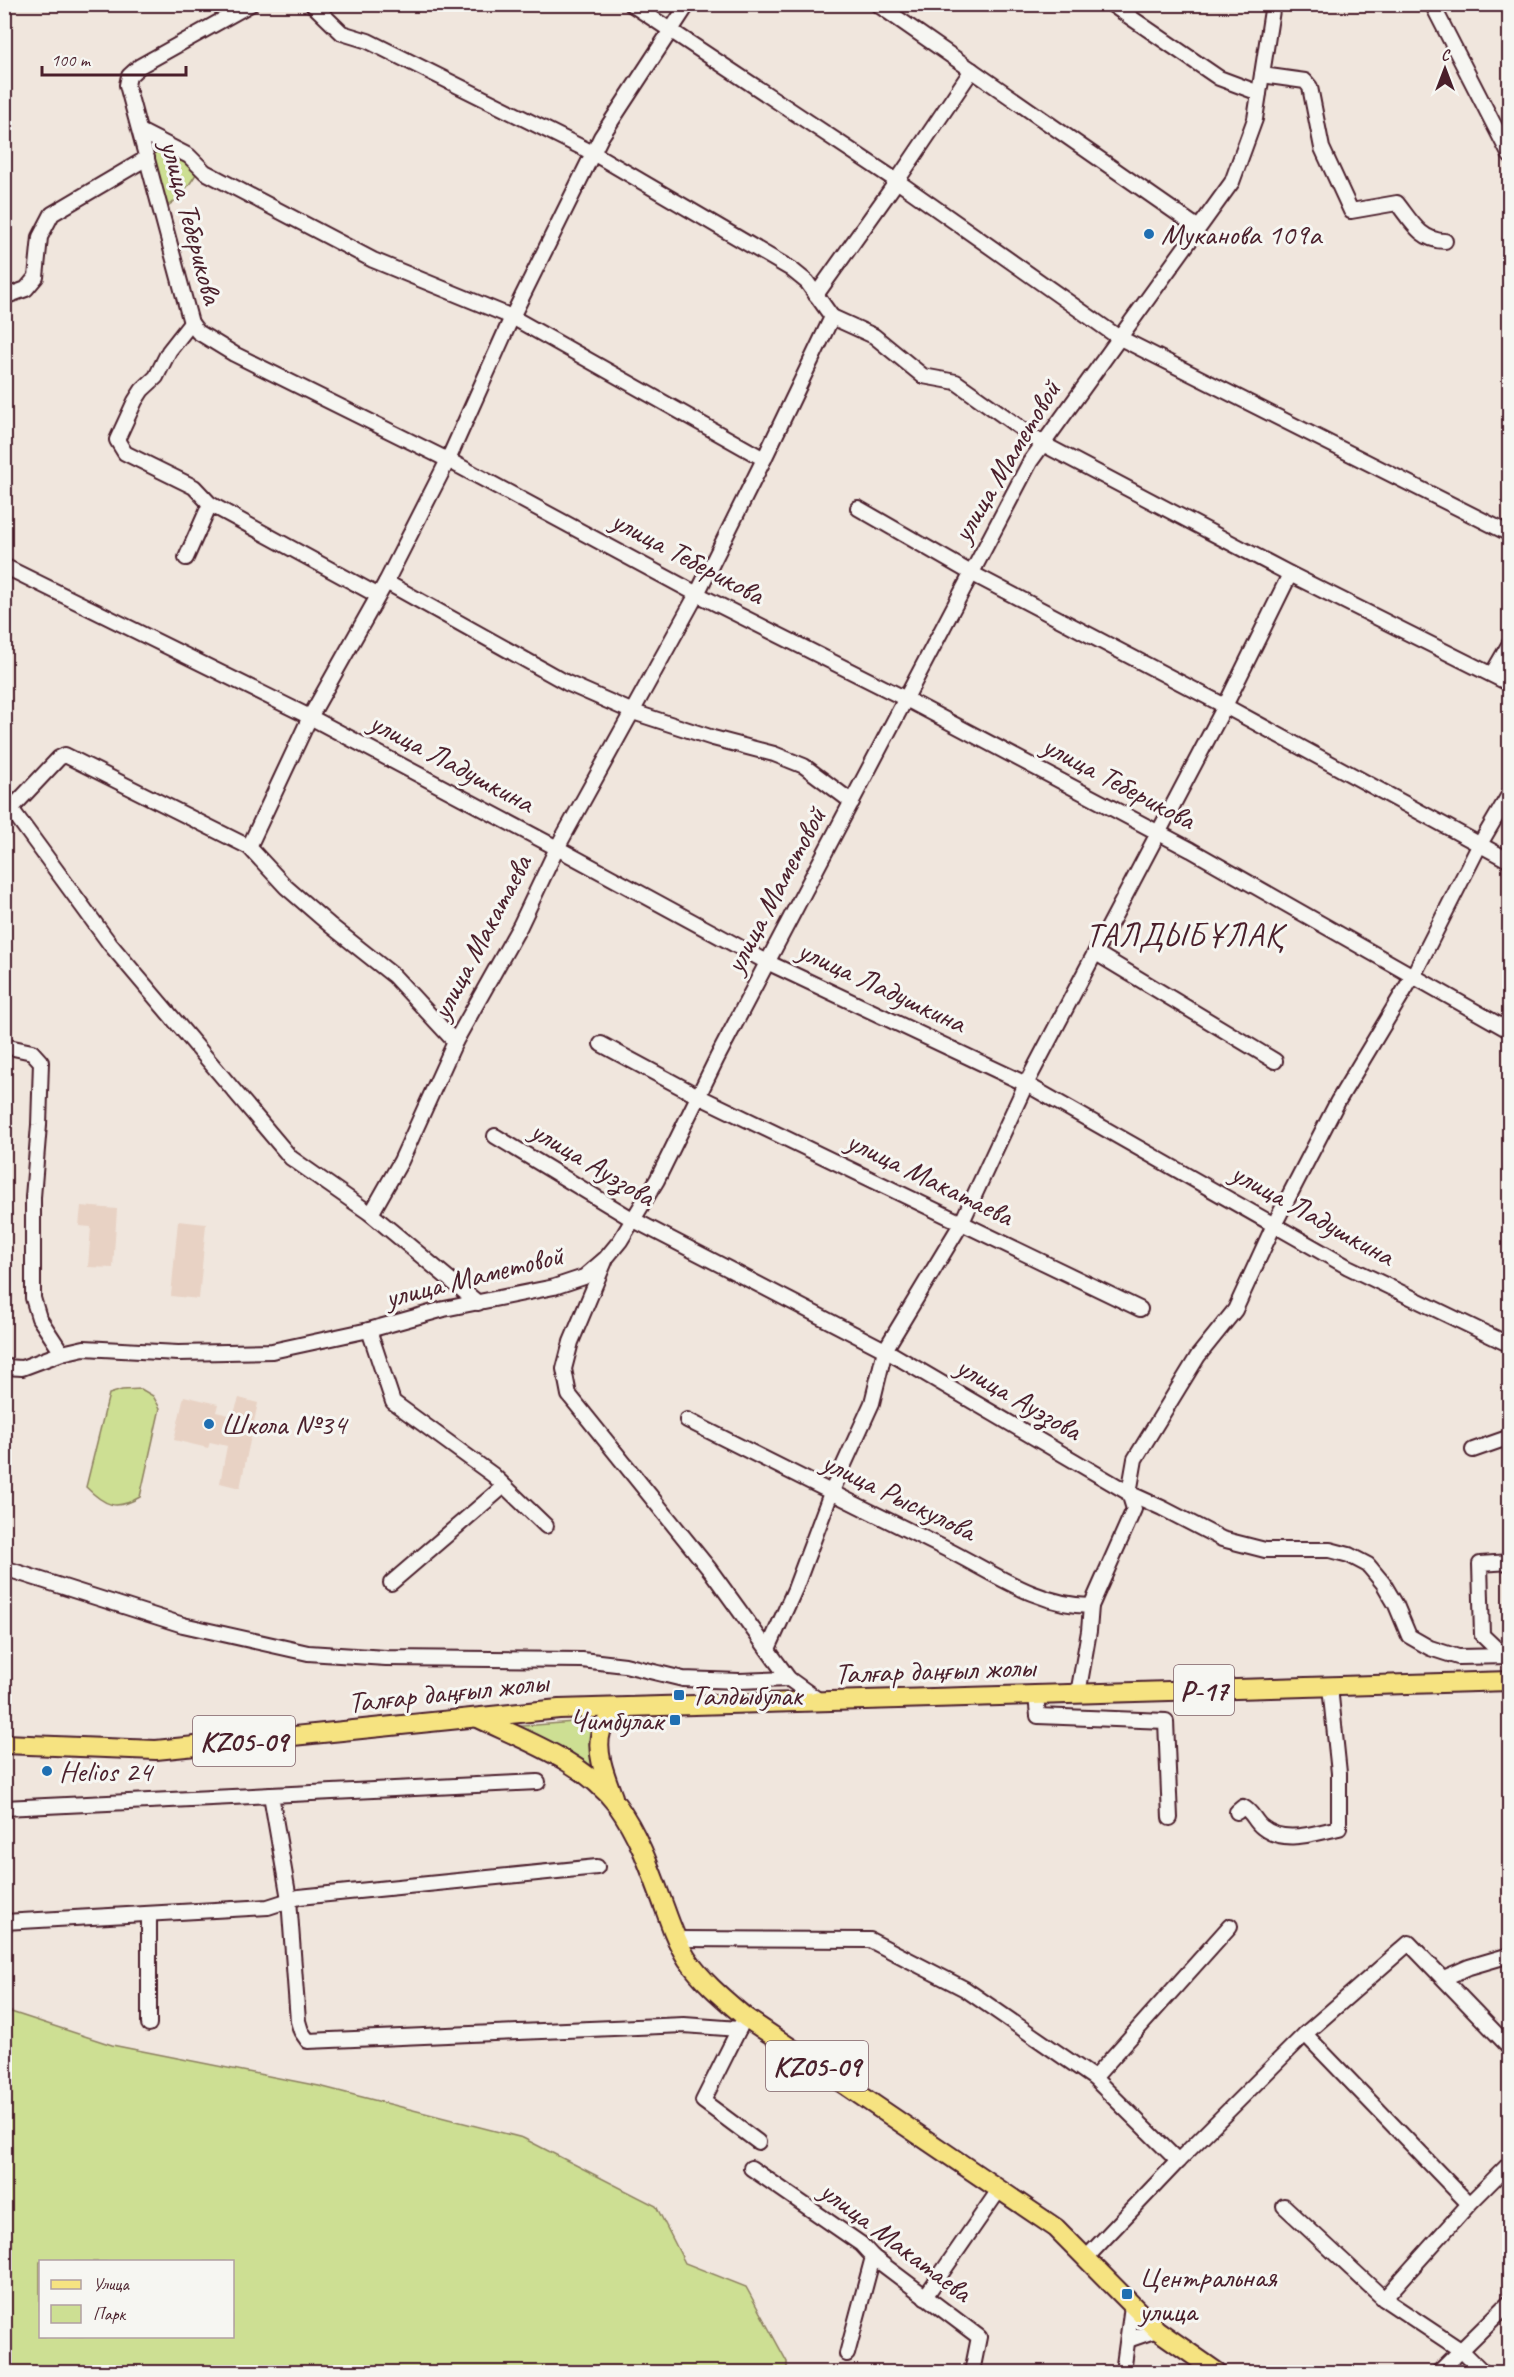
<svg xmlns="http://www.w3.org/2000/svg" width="1514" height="2377" viewBox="0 0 1514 2377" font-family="Caveat,sans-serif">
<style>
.built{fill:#e8d2c4}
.green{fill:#cddf93;stroke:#8c7f5f;stroke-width:1.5;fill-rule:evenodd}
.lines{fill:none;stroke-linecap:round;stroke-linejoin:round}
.minor-casing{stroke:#4a1f2b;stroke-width:18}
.major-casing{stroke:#4a1f2b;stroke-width:22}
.minor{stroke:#f6f6f2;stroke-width:14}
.major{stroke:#f6e381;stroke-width:18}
.poi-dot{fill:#1f6fb2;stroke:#f6f6f2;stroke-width:2}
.labels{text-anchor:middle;stroke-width:6;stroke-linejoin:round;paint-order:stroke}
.shield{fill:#f6f6f2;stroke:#7e6067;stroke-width:1.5}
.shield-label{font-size:28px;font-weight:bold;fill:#4a1f2b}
.street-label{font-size:30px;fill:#4a1f2b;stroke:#f6f6f2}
.poi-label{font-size:30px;fill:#4a1f2b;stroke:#f6f6f2;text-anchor:start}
.quarter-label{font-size:33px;letter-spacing:1.5px;fill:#4a1f2b;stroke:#f6f6f2}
</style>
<rect width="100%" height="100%" fill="#f0e6dd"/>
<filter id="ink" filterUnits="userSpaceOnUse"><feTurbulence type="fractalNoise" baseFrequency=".0167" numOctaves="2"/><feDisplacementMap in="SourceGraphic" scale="12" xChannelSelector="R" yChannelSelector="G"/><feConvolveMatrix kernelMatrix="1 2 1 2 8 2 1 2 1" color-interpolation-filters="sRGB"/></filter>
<g filter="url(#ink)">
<g class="built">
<path d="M 81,1206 L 117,1209 L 113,1268 L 88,1267 L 91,1227 L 79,1226 Z"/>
<path d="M 178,1221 L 206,1224 L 199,1299 L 171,1296 Z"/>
<path d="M 184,1396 L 218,1404 L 216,1412 L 233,1416 L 239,1398 L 258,1403 L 240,1488 L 220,1483 L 227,1446 L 210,1442 L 208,1448 L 174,1440 Z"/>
</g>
<g class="green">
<path d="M 158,150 L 168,150 L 198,169 C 195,179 178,200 169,205 L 165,203 L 153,156 Z"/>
<path d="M 141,1389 L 153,1396 L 160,1408 L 140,1497 C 116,1511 105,1506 86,1487 L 109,1394 L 122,1390 Z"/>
<path d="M 599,1720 L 589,1740 L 594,1768 L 561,1749 L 501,1725 L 523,1726 Z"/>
<path d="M 5,2010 L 112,2045 L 319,2086 L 523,2138 L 656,2206 L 685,2263 L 746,2287 L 787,2362 L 787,2372 L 5,2372 ZM 40,2262 L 232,2262 L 232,2336 L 40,2336 Z"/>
</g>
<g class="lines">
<g class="minor-casing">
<g id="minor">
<path d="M 251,4 L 140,66 L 129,76 L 127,85 L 191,323 L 198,332 L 234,354 L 448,460 L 697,594 L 906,699 L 1191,850 L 1510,1031"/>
<path d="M 312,4 L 342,33 L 368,41 L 593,153 L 791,269 L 807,282 L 832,317 L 764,459"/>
<path d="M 631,4 L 897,181 L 1118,337 L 1510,534"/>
<path d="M 877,4 L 1197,227"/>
<path d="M 1111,4 L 1219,78 L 1259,93"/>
<path d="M 1432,4 L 1510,156"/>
<path d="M 1262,75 L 1305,81 L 1310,87 L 1322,148 L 1351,211 L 1397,203 C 1411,221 1421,241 1445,241"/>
<path d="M 140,131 L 189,156 L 205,172 L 373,260 L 512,317 L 764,459 L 697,594 L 557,848 L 520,926 L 455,1042 L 401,1161 L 371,1214"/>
<path d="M 816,295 L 897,181 L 972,70"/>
<path d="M 4,297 L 26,289 L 36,277 L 40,237 L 52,214 L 147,158"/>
<path d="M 832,317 L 874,336 L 923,376 L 956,382 L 1043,444 L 1290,574 L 1510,684"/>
<path d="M 191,323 L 169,351 L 156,377 L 142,390 L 135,401 L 117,440 L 125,453 L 194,487 L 210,504 L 377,595"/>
<path d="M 858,508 L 971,573 L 1225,706 L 1510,861"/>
<path d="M 186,558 L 210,504"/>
<path d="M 4,566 L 310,717 L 557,848 L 767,962 L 1026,1084 L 1348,1267 L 1510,1345"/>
<path d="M 386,582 L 567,683 L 633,712 L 713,738 L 774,754 L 804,766 L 852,802"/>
<path d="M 1492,674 L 1510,643"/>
<path d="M 4,799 L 110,944 L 291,1158 L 371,1214 L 478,1303"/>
<path d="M 11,809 L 59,758 L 65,755 L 249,847 L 286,887 L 331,926 L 394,976 L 455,1042"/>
<path d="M 249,847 L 310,717 L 386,582 L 448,460 L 512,317 L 601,137 L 688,4"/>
<path d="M 1096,953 L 1275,1061"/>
<path d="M 601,1044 L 698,1096 L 1140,1309"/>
<path d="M 4,1046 L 32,1052 L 41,1062 L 39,1125 L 33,1197 L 33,1298 L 39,1318 L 62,1353"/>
<path d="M 495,1136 L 632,1219 L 885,1350 L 1129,1493 L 1162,1508 L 1222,1539 L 1265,1550 L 1330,1550 L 1349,1555 L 1368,1565 L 1383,1583 L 1396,1605 L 1409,1636 L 1430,1648 L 1458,1657 L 1510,1656"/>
<path d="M 605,1261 L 571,1342 L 564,1369 L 569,1395 L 710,1570 L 789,1679 L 821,1702"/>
<path d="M 369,1330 L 393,1402 L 493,1475 L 546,1526"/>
<path d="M 4,1367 L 22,1368 L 62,1353 L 84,1348 L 178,1353 L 272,1351 L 369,1330 L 444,1309 L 554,1287 L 584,1277 L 606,1258 L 620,1241 L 657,1180 L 717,1058 L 1030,462 L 1232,182 L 1255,119 L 1273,4"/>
<path d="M 687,1420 C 773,1463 858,1506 944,1548 C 991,1571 1037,1606 1091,1606"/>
<path d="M 1473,1450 L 1510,1437"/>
<path d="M 4,1568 L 183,1625 L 308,1653 L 386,1658 L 582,1660 L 625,1665 L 683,1679 L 739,1681 L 789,1679"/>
<path d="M 391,1583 L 504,1486"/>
<path d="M 768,1649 L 795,1589 L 831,1493 L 872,1403 L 885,1350 L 961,1224 L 1026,1084 L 1225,706 L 1290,574"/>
<path d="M 1504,1656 L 1482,1635 L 1480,1564 L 1510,1562"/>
<path d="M 1078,1694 L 1089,1631 L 1091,1606 L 1134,1509 L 1129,1493 L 1135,1459 L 1198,1356 L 1235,1310 L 1274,1225 L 1338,1101 L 1413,976 L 1480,844 L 1510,793"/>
<path d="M 1036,1695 L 1038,1716 L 1166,1721 L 1170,1818"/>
<path d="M 538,1782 L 271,1795 L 289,1899 L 298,2021 L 301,2031 L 308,2041 L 684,2025 L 739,2029"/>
<path d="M 4,1808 L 271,1795"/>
<path d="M 1237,1812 L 1243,1807 C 1253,1812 1254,1821 1262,1827 C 1284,1845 1314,1833 1339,1828 L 1339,1773 L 1330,1687"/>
<path d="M 149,1914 L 149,2024"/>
<path d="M 4,1922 L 268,1907 L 299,1897 L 597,1867"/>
<path d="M 676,1939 L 870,1940 L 965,1989 L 1094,2078 L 1178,2161"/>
<path d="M 1444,1978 L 1469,1967 L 1510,1955"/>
<path d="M 743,2021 L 703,2101 L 758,2142"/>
<path d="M 1305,2034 L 1469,2204"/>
<path d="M 1094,2078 L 1230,1926"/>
<path d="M 751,2168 L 861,2244 L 873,2257 L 979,2337 L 972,2372"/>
<path d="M 1284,2206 L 1384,2299 L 1462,2351 L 1483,2372"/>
<path d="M 1087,2257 L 1178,2161 L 1305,2034 L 1409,1943 L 1510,2048"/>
<path d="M 925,2297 L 999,2190"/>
<path d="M 1384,2299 L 1469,2204 L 1510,2163"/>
<path d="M 1128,2340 L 1157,2330"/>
<path d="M 847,2354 L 873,2257"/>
<path d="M 1123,2372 L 1132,2306"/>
<path d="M 1439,2372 L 1510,2302"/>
</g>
</g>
<g class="major-casing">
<g id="major">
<path d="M 478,1718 C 526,1741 584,1761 617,1805 C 639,1835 652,1874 665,1909 C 671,1926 677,1943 687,1959 C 703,1982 724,1999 745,2017 L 1056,2228 L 1157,2330 L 1217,2372"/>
<path d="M 4,1744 L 156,1750 L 559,1709 L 1510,1681"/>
<path d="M 613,1797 C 606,1778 595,1752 601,1732 C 604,1721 619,1713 628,1708"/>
</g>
</g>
<use href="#minor" class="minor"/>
<use href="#major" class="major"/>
</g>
</g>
<g class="poi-dot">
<circle cx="1149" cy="234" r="6"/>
<circle cx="209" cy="1424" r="6"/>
<rect x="673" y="1689" width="12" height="12" rx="3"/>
<rect x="669" y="1714" width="12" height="12" rx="3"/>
<circle cx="47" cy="1771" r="6"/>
<rect x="1121" y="2288" width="12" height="12" rx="3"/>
</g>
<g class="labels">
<g class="shield">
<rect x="1174" y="1665" width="60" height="50" rx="4.5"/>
<rect x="193" y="1716" width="102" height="50" rx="4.5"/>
<rect x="766" y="2041" width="102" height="50" rx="4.5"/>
</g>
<g class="shield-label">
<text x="1204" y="1700">P-17</text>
<text x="244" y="1751">KZ05-09</text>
<text x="817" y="2076">KZ05-09</text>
</g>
<g class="street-label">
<text transform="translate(192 222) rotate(75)" y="10">улица Теберикова</text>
<text transform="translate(1006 461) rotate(-59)" y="10">улица Маметовой</text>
<text transform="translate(688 557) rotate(28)" y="10">улица Теберикова</text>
<text transform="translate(452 762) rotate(28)" y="10">улица Ладушкина</text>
<text transform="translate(1119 782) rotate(28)" y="10">улица Теберикова</text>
<text transform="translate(775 890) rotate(-62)" y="10">улица Маметовой</text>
<text transform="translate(481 937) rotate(-62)" y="10">улица Макатаева</text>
<text transform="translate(882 986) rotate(25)" y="10">улица Ладушкина</text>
<text transform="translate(593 1163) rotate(31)" y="10">улица Ауэзова</text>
<text transform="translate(930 1178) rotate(26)" y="10">улица Макатаева</text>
<text transform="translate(1313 1214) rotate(29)" y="10">улица Ладушкина</text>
<text transform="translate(474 1276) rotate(-14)" y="10">улица Маметовой</text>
<text transform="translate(1019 1398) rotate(30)" y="10">улица Ауэзова</text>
<text transform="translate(899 1496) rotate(26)" y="10">улица Рыскулова</text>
<text transform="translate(935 1670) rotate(-2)" y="10">Талғар даңғыл жолы</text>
<text transform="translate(448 1692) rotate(-6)" y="10">Талғар даңғыл жолы</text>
<text transform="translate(896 2241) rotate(37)" y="10">улица Макатаева</text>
</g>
<g class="poi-label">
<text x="1161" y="244">Муканова 109а</text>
<text x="221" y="1434">Школа №34</text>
<text x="691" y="1705">Талдыбулак</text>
<text x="663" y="1730" text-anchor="end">Чимбулак</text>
<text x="59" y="1781">Helios 24</text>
<text x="1139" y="2287">Центральная<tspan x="1139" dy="34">улица</tspan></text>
</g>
<g class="quarter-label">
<text x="1185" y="946">ТАЛДЫБҰЛАҚ</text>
</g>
</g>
<rect width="1514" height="2377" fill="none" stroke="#f6f6f2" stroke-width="24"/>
<rect x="12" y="12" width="1490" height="2353" fill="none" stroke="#4a1f2b" stroke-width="2" filter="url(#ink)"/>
<rect x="39" y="2260" width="195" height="78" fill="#f6f6f2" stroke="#b1a0a2" stroke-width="1.5"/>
<rect x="51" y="2280" width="30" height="9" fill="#f6e381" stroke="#b1a0a2" stroke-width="1.5"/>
<text x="93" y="2290" font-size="18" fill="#4a1f2b">Улица</text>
<rect x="51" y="2305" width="30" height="18" fill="#cddf93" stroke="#b1a0a2" stroke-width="1.5"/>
<text x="93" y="2320" font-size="18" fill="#4a1f2b">Парк</text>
<g transform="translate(1445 69)" stroke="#f6f6f2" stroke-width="4.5" paint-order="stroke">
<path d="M0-4.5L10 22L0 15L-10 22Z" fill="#4a1f2b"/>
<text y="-9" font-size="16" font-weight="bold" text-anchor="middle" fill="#4a1f2b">С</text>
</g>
<path d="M42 66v9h144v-9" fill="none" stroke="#4a1f2b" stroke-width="3"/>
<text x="51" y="66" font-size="18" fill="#4a1f2b" stroke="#f6f6f2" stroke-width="4.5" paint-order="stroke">100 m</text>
</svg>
